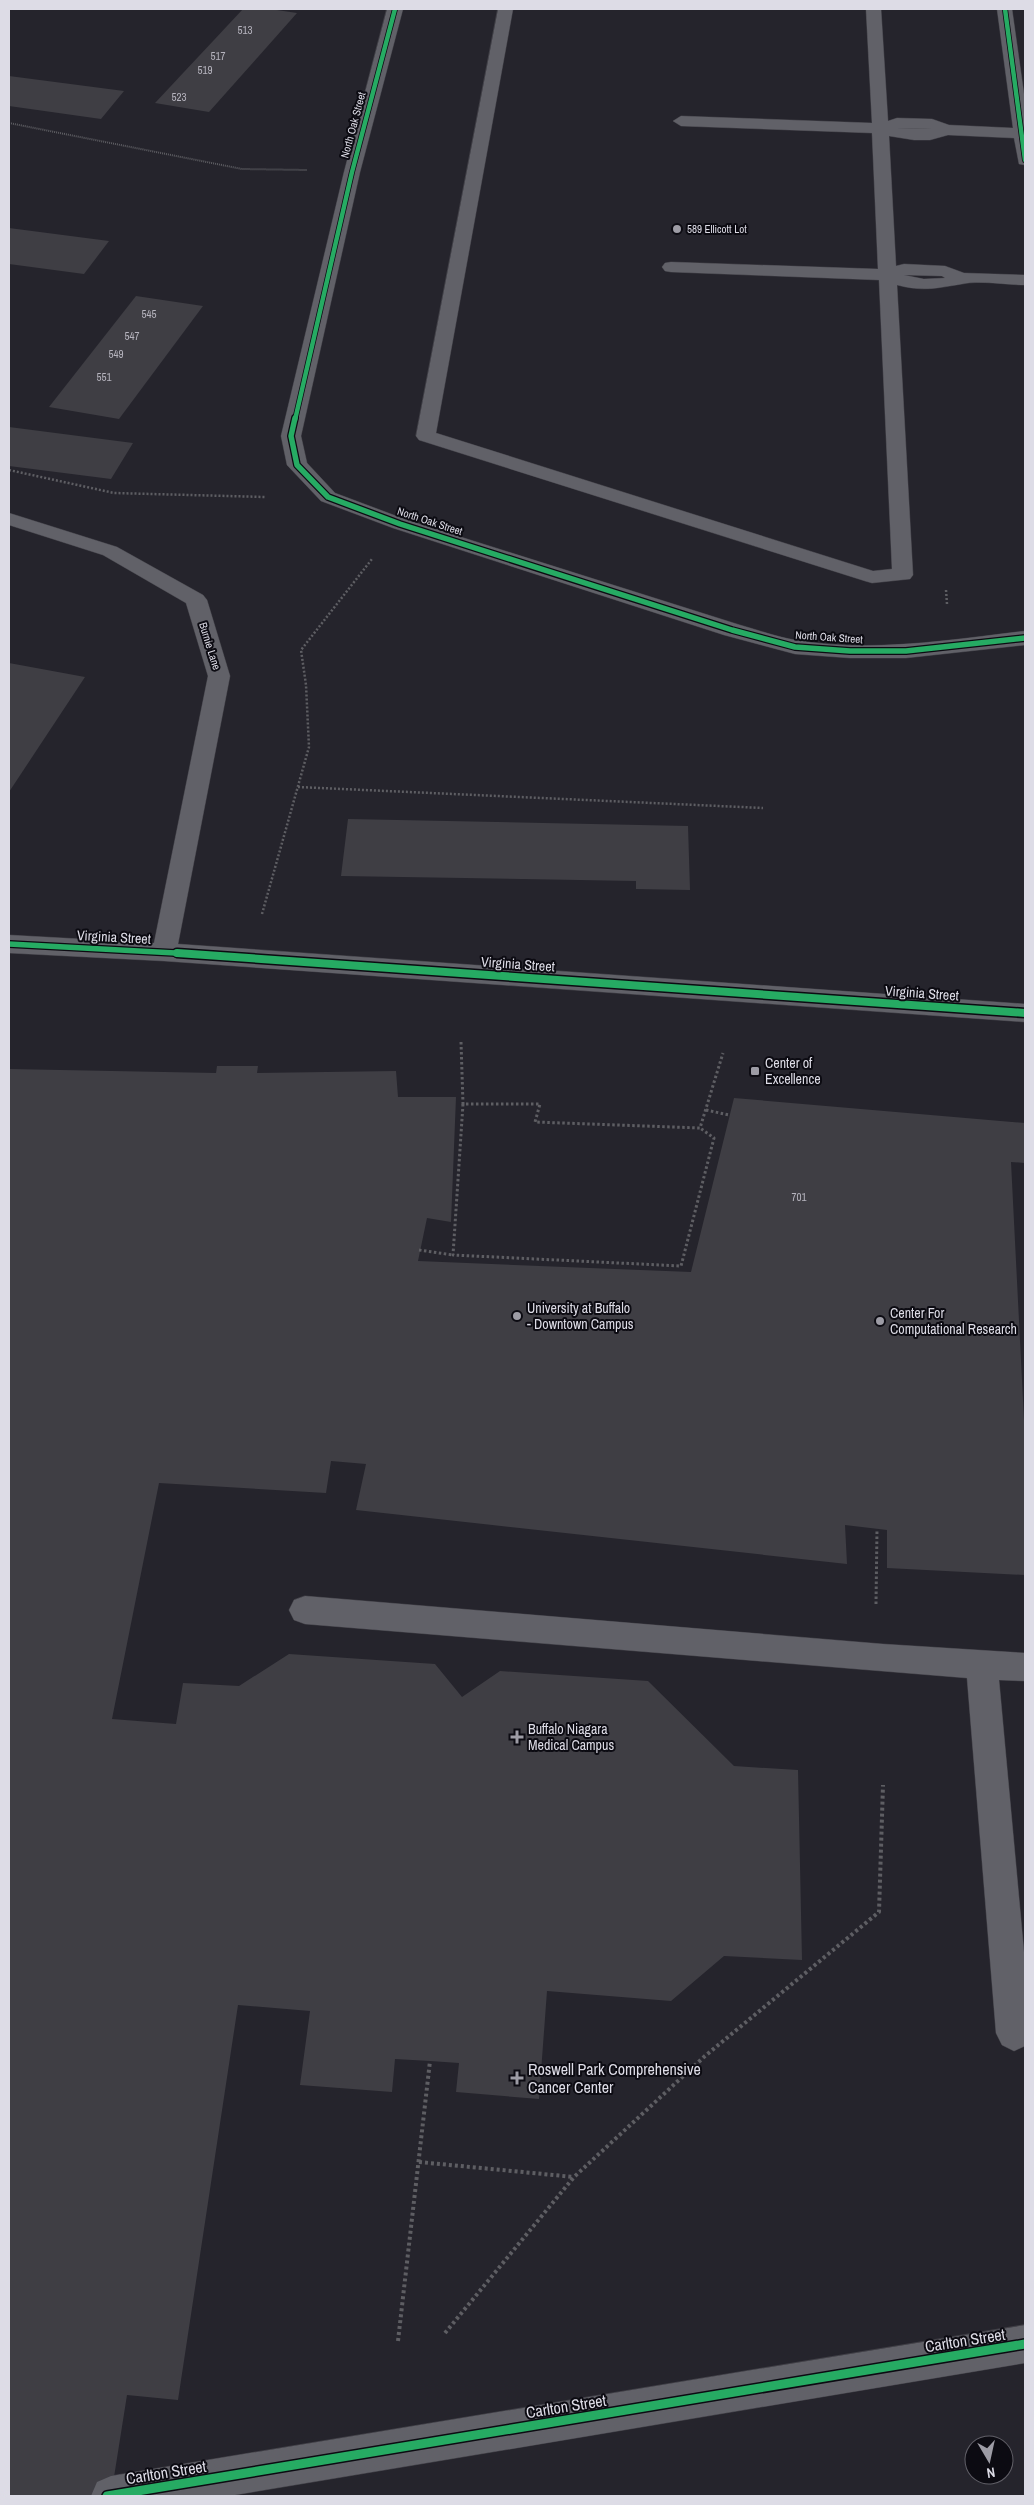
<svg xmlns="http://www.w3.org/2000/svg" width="1034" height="2505" viewBox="0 0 1034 2505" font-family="'Archivo Narrow',sans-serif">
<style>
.building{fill:#3f3e44}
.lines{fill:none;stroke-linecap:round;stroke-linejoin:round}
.minor-casing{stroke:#403f46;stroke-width:1}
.path-far3{stroke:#5e5e63;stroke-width:2;stroke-dasharray:1 1;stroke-linecap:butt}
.path-far2{stroke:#5e5e63;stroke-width:2.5;stroke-dasharray:2 2;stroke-linecap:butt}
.path-far1{stroke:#5e5e63;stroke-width:3;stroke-dasharray:2.5 2.5;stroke-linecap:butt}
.path{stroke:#5e5e63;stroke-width:4;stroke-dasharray:3 3;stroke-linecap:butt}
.minor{fill:#616168;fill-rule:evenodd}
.cycleway-far3-casing{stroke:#0c0b12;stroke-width:6}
.cycleway-far2-casing{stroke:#0c0b12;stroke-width:8}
.cycleway-far1-casing{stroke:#0c0b12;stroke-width:11}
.cycleway-casing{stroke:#0c0b12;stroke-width:12}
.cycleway-far3{stroke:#26ab63;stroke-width:4.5}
.cycleway-far2{stroke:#26ab63;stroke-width:5.5}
.cycleway-far1{stroke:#26ab63;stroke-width:8}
.cycleway{stroke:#26ab63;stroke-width:9}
.poi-dot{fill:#9d9ca5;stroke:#0c0b12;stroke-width:2}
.labels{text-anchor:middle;stroke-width:4;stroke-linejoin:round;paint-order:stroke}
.number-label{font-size:11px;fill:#b6b4be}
.far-street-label{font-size:11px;fill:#dddce6;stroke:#0c0b12}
.far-poi-label{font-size:11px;fill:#dddce6;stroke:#0c0b12;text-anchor:start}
.street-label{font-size:14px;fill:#dddce6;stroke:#0c0b12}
.poi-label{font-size:14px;fill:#dddce6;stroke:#0c0b12;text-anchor:start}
.near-poi-label{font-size:16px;fill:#dddce6;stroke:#0c0b12;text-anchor:start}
.near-street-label{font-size:16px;fill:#dddce6;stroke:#0c0b12}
</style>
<rect width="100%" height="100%" fill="#25242c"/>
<g class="building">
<path d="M 243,9 L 270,9 L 297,13 L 209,112 L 155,103 Z"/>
<path d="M 9,76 L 124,91 L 101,119 L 9,106 Z"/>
<path d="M 9,228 L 109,241 L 84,274 L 9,264 Z"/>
<path d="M 136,296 L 203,306 L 119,419 L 49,407 Z"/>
<path d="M 9,427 L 133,443 L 111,479 L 9,466 Z"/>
<path d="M 9,663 L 85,677 L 9,792 Z"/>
<path d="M 348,819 L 688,826 L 690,890 L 636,889 L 636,881 L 341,876 Z"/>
<path d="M 217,1066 L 258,1066 L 257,1073 L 396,1071 L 398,1097 L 456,1097 L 451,1222 L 427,1218 L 418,1261 L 691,1272 L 734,1098 L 1025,1123 L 1025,1163 L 1011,1162 L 1025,1440 L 1025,1575 L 887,1568 L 887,1530 L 845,1525 L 847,1564 L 356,1510 L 366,1464 L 331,1461 L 326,1493 L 159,1483 L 112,1719 L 176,1724 L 183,1683 L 239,1686 L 289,1654 L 435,1664 L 462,1697 L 500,1671 L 648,1681 L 734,1766 L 798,1770 L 802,1960 L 724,1956 L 671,2001 L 547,1991 L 539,2099 L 456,2092 L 459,2063 L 430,2061 L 395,2059 L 392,2092 L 300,2085 L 310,2011 L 238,2005 L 178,2400 L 127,2395 L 111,2496 L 9,2496 L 9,1069 L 216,1073 Z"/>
</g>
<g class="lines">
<g class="minor-casing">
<g id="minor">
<path d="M 387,9 L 403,9 L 360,172 L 301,436 L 307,463 L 335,493 L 407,520 L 740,625 C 758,630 777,637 795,640 C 871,653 950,640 1025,631 L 1025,645 L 906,658 L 850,658 L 795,654 L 724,635 L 393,528 L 321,501 L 287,465 L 281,436 L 344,172 Z"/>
<path d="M 498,9 L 513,9 L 436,433 L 873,571 L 892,569 L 879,280 L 671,272 L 665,271 L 662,267 L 665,263 L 671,262 L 878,269 L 872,133 L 681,126 L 673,121 L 681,116 L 872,123 L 866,9 L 881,9 L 888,121 L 897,118 L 932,119 L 949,125 L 1013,128 L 997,9 L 1012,9 L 1025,101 L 1025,165 L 1019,164 L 1014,138 L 948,135 L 930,140 L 914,140 L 889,136 L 896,266 L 904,264 L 945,266 L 964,273 L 1025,275 L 1025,285 C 1007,285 980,280 962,284 C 937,288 923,292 897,285 L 913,575 L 910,579 L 872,583 L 865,581 L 419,440 L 416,436 ZM 897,128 L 930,129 L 931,129 ZM 904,275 L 942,276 L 945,278 L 924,279 Z"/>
<path d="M 9,513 L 117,547 L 203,595 L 207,600 L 230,676 L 178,944 L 1025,1004 L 1025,1022 L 164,961 L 9,953 L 9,935 L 154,943 L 208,676 L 186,603 L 103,555 L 9,525 Z"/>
<path d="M 305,1596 L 883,1644 L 1025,1653 L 1025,1681 L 999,1680 L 1025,1963 L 1025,2046 L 1014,2051 L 1002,2045 L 996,2033 L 967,1678 L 305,1624 L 294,1620 L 289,1610 L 294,1600 Z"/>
<path d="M 1025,2325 L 1025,2363 L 229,2496 L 91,2496 L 97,2482 L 111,2476 Z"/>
</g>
</g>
<path class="path-far3" d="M 9,123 L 242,169 L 307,170"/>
<g class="path-far2">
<path d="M 9,470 L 114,493 L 265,497"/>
<path d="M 946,590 L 947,604"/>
<path d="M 298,787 L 763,808"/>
<path d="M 262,914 L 309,747 L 306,685 L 301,650 L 372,559"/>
</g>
<g class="path-far1">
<path d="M 461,1042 L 463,1104 L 540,1104 L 535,1122 L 700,1128 L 723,1053"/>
<path d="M 463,1104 L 453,1255 L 681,1266 L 714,1138 L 700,1128"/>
<path d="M 706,1110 L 729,1115"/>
<path d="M 419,1250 L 453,1255"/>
<path d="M 876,1604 L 877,1529"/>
</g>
<g class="path">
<path d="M 419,2162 L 574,2177"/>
<path d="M 445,2333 L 574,2177 L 705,2056 L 879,1912 L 883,1785"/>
<path d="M 398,2341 L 430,2061"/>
</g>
<use href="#minor" class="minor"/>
<g class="cycleway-far3-casing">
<g id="cycleway-far3">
<path d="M 1005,9 L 1025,160"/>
<path d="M 295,420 L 352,172 L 395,9"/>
</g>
</g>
<g class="cycleway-far2-casing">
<g id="cycleway-far2">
<path d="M 295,418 L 291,436 L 297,465 L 328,497 L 400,524 L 732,630 L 795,647 L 850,651 L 906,651 L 1025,638"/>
<path d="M 9,944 L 194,954"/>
</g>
</g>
<g class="cycleway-far1-casing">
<path id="cycleway-far1" d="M 177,953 L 1025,1013"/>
</g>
<g class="cycleway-casing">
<path id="cycleway" d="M 107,2496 L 1025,2344"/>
</g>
<use href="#cycleway-far3" class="cycleway-far3"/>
<use href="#cycleway-far2" class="cycleway-far2"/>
<use href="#cycleway-far1" class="cycleway-far1"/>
<use href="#cycleway" class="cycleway"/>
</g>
<g class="poi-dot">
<circle cx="677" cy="229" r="5"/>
<rect x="750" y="1066" width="10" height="10" rx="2.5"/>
<circle cx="517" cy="1316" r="5"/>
<circle cx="880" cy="1321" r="5"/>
<path d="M514.5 1729.5h5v5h5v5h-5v5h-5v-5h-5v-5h5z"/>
<path d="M514.5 2070.5h5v5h5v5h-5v5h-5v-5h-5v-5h5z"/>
</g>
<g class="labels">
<g class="number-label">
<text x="245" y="34">513</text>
<text x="218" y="60">517</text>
<text x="205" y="74">519</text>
<text x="179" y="101">523</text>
<text x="149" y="318">545</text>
<text x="132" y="340">547</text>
<text x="116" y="358">549</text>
<text x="104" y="381">551</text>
<text x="799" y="1201">701</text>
</g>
<g class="far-street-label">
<text transform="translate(353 125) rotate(-75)" y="4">North Oak Street</text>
<text transform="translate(430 521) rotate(18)" y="4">North Oak Street</text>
<text transform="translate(829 637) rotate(4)" y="4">North Oak Street</text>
<text transform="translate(210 646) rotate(73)" y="4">Burnie Lane</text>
</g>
<g class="far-poi-label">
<text x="687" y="233">589 Ellicott Lot</text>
</g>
<g class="street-label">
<text transform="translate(114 937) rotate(3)" y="5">Virginia Street</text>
<text transform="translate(518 964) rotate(4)" y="5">Virginia Street</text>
<text transform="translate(922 993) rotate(4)" y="5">Virginia Street</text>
</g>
<g class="poi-label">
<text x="765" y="1068">Center of<tspan x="765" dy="16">Excellence</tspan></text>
<text x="527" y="1313">University at Buffalo<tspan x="527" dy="16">- Downtown Campus</tspan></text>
<text x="890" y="1318">Center For<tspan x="890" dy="16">Computational Research</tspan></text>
<text x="528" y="1734">Buffalo Niagara<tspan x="528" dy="16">Medical Campus</tspan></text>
</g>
<g class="near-poi-label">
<text x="528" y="2075">Roswell Park Comprehensive<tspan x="528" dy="18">Cancer Center</tspan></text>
</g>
<g class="near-street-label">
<text transform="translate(965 2340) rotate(-9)" y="6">Carlton Street</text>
<text transform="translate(566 2406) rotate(-9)" y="6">Carlton Street</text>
<text transform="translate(166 2472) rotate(-9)" y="6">Carlton Street</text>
</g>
</g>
<rect width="1034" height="2505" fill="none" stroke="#dddce6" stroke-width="20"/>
<g transform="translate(989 2460) rotate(171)"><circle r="24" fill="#0c0b12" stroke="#605f67"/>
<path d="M0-4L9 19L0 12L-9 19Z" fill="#9d9ca5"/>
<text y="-8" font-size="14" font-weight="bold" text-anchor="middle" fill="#dddce6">N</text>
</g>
</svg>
